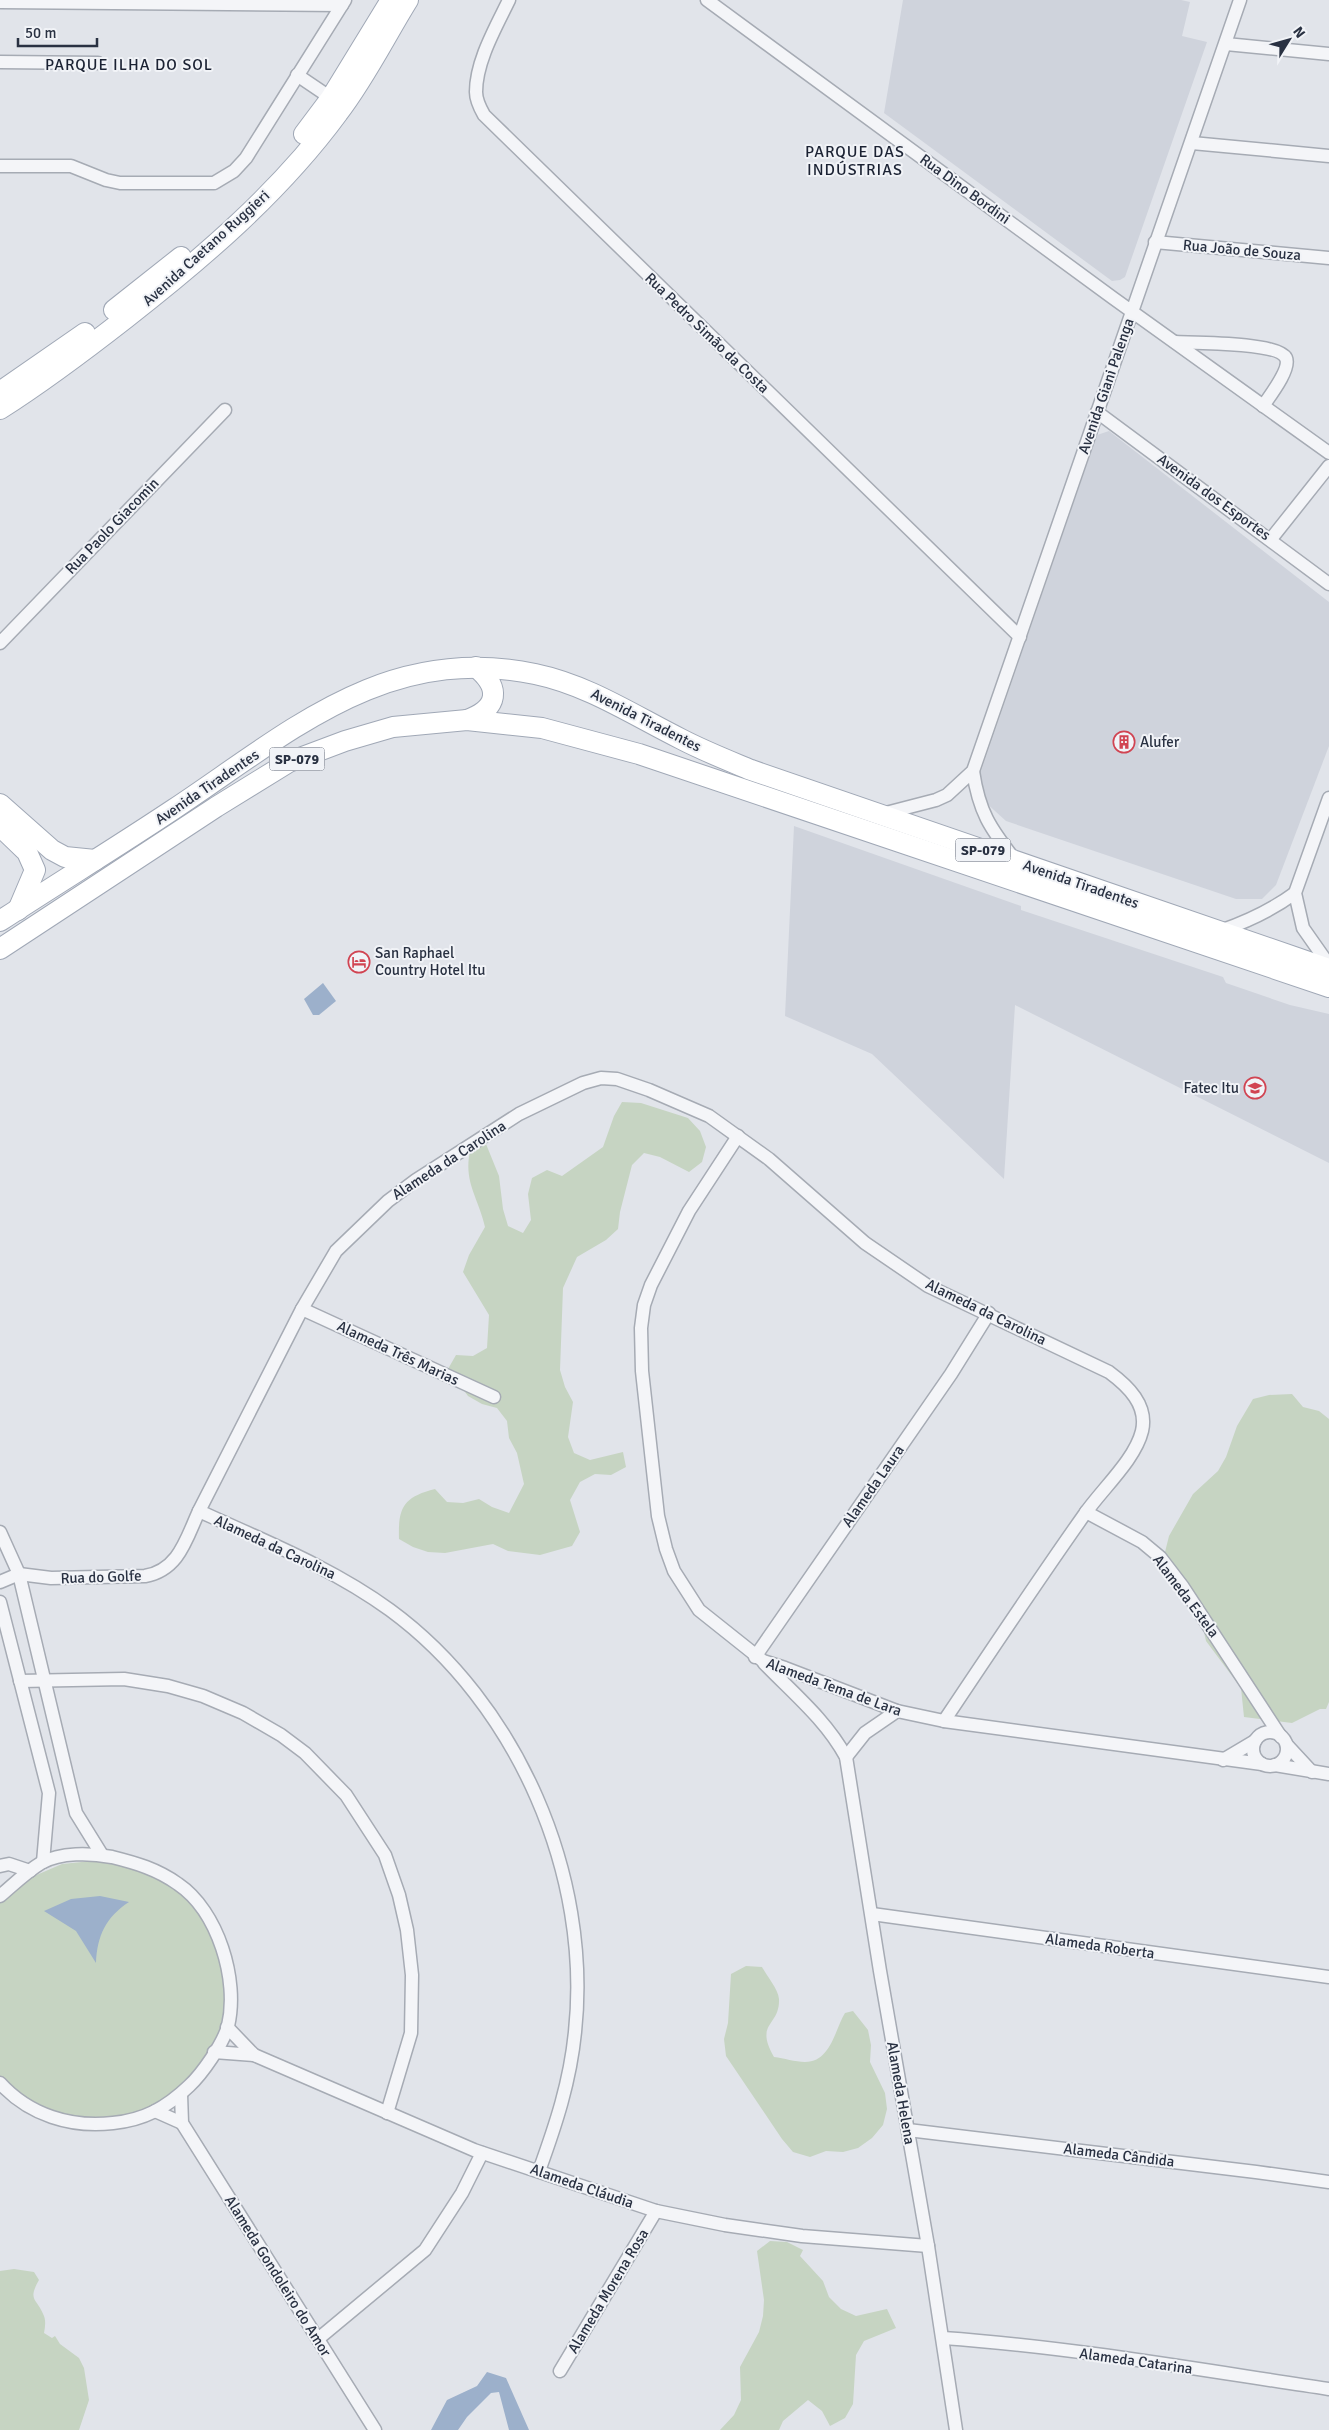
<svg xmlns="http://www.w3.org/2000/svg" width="1329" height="2430" viewBox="0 0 1329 2430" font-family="Signika,sans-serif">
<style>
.built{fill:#cfd3dc}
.green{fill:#c6d4c2}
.water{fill:#9cb0cb}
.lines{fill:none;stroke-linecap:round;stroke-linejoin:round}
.minor-casing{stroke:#a6abb4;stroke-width:15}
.primary-casing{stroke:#a0a8b6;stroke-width:22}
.minor{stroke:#f4f5f8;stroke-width:12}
.primary{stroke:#fff;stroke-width:20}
.labels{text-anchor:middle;stroke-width:4;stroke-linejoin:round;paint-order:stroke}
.shield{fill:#f1f3f7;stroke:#656b78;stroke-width:1}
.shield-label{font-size:14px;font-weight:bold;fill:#293142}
.street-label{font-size:15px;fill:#293142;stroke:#f1f3f7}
.poi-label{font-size:15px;fill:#293142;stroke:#f1f3f7;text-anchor:start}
.neighbourhood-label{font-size:16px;letter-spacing:1px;fill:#1b2233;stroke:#f1f3f7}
</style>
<rect width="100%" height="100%" fill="#e1e4ea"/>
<g class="built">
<path d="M 903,0 L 1181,0 L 1190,2 L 1182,36 L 1207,42 L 1125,277 L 1120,280 L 1112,281 L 884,113 Z"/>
<path d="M 1109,431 L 1329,602 L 1329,746 L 1276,885 L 1262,899 L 1236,899 L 1006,821 L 984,801 L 979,777 L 1097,435 Z"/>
<path d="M 794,826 L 1021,906 L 1021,910 L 1223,977 L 1226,983 L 1290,1005 L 1329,1014 L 1329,1163 L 1015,1005 L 1004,1179 L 872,1054 L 785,1016 Z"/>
</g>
<g class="green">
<path d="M 622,1102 L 641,1103 L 688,1118 L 700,1131 L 706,1147 L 702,1162 L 689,1172 L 660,1157 L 644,1153 L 632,1165 L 620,1212 L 618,1229 L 606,1240 L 577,1257 L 563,1288 L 560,1370 L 565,1387 L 573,1402 L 568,1437 L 574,1453 L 590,1460 L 623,1452 L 626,1467 L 611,1475 L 595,1474 L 580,1482 L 570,1500 L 580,1532 L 572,1546 L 540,1555 L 508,1551 L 493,1544 L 445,1553 L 428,1552 L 413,1547 L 399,1539 C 398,1508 403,1497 435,1489 L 447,1502 L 463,1503 L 479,1499 L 492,1507 L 509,1513 L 524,1484 L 517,1453 L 509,1438 L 507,1421 L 497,1408 L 482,1404 L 468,1396 L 448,1369 L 456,1355 L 473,1356 L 487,1348 L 489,1315 L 463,1272 L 469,1255 L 485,1227 C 478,1196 462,1181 471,1147 L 486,1144 L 499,1176 L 503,1209 L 508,1226 L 523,1233 L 531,1220 L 528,1194 L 532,1178 L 547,1170 L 562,1176 L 603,1147 L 614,1116 Z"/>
<path d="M 1292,1394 L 1303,1407 L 1319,1411 L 1329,1419 L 1329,1702 L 1326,1709 L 1320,1709 L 1292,1723 L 1244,1717 L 1241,1688 L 1206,1641 L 1199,1609 L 1171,1567 L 1165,1552 L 1169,1536 L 1193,1494 L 1218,1471 L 1226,1457 L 1237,1426 L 1253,1399 L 1269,1395 Z"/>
<path d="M 102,1860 C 115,1863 131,1864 143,1869 C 248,1916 255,2061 147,2109 C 124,2119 99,2123 74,2118 C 44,2111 20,2099 0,2076 L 0,1903 L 25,1880 L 62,1864 Z"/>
<path d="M 746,1966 L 762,1967 C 767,1976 778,1989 779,1999 C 780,2027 754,2022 774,2057 C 784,2058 795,2062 805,2062 C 831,2062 835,2029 845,2013 L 853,2011 L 868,2030 L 871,2045 L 870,2062 L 885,2093 L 887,2109 L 883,2125 L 872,2138 L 858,2148 L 843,2152 L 826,2151 L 810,2157 L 793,2152 L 782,2139 L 726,2056 L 724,2039 L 728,2023 L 731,1974 Z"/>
<path d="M 770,2241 L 787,2242 L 803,2250 L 800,2256 L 823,2281 L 829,2297 L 841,2309 L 856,2316 L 887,2309 L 896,2328 L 864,2341 L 856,2355 L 853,2404 L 845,2418 L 830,2426 L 822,2411 L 808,2400 L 783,2421 L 779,2430 L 720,2430 L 734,2415 L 741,2400 L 740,2367 L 759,2332 L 763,2316 L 764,2300 L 757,2251 Z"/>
<path d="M 14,2269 L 34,2272 L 39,2280 C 27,2301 37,2298 44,2316 C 46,2321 45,2328 44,2333 L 52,2338 L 55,2336 L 60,2344 L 79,2358 L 84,2368 L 89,2400 L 79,2430 L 0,2430 L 0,2271 Z"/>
</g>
<g class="water">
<path d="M 323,983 L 336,1001 L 319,1015 L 313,1015 L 304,999 Z"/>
<path d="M 100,1896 L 129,1902 C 106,1917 97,1936 96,1963 L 76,1931 L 44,1911 L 71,1899 Z"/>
<path d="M 487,2372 L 506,2378 L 529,2430 L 509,2430 L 499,2392 L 491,2393 L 467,2417 L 458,2430 L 431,2430 L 447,2400 L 477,2386 Z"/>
</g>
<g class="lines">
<g class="minor-casing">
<g id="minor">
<path d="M 509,0 C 496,27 476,61 476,92 C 476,100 480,108 484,115 L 1020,637"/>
<path d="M 707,0 L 1113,298 L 1329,453"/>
<path d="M 0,2 L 342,5"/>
<path d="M 1226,44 L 1329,54"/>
<path d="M 0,62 L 98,63"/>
<path d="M 297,75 L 331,98"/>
<path d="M 1192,143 L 1329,156"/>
<path d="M 0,166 L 71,166 L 106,180 L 120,183 L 214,183 L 234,171 L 246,158 L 345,0"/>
<path d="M 1155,242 L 1329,258"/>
<path d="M 1175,342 C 1193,343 1278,342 1286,358 C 1291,369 1269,397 1263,406"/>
<path d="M 1097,412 L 1329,584"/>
<path d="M 1271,539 L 1329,466"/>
<path d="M 0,643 L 225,410"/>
<path d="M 973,771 C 979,812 990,828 1015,860"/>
<path d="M 1329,798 L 1295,893 L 1303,928 L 1329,965"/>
<path d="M 882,814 L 936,800 L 947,795 L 973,771 L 1240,0"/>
<path d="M 1220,931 C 1246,922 1272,910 1295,893"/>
<path d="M 738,1136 L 689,1211 L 651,1285 L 644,1305 L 641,1328 L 642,1371 L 658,1516 L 666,1549 L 674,1571 L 699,1610 L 763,1661 L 785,1668 L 897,1711 L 944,1721 L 1262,1764"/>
<path d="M 302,1309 L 494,1397"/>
<path d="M 1086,1512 L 1142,1542 L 1160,1557 L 1183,1587 L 1281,1737"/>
<path d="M 0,1532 L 19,1574 L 76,1813 L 102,1855"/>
<path d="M 0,1582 L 19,1574 L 51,1578 L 145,1576 C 179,1570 186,1539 199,1511"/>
<path d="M 0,1602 L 49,1793 L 43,1862"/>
<path d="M 755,1657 L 951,1374 L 989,1313"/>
<path d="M 764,1663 C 793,1693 826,1720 846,1757 L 880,1971 L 928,2246 L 956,2430"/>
<path d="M 20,1681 L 124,1679 L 168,1686 L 203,1696 L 243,1713 L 281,1735 L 305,1753 L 346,1795 L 385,1855 L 399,1895 L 407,1930 L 412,1975 L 411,2033 L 387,2113"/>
<circle cx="1270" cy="1749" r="17"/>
<path d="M 1287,1745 L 1312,1772"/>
<path d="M 846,1757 L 865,1733 L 897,1711"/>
<path d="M 1223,1760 L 1255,1741"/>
<path d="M 1275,1765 L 1329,1774"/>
<path d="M 0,1866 L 9,1864 L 30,1871"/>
<path d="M 0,1896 C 13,1885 26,1872 41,1863 C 61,1852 90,1853 112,1857 C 136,1863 157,1869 178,1884 C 218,1911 239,1980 228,2026 C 223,2044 202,2074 189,2086 C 166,2108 144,2120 113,2123 C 71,2128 29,2115 0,2083"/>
<path d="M 872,1914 L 1329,1977"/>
<path d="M 227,2027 L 254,2055"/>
<path d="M 214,2052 L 254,2055 L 474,2150 L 656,2211 L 725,2225 L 802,2236 L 928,2246"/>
<path d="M 181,2094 L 182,2123 L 375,2430"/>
<path d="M 155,2111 L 182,2123"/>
<path d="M 908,2130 L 1256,2172 L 1329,2182"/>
<path d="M 539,2171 C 556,2124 570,2082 575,2032 C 592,1875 517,1703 390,1610 C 331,1567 264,1541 199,1511 L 302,1309 L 336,1251 L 388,1201 L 416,1180 L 519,1114 L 583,1083 L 601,1078 L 617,1079 L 649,1090 L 709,1116 L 769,1159 L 865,1243 L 928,1286 L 1109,1372 C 1128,1386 1148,1405 1142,1431 C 1135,1460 1101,1490 1084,1515 C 1036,1583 990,1652 944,1721"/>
<path d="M 943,2338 C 1072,2347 1201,2370 1329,2389"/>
<path d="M 318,2339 L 425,2250 L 462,2193 L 482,2153"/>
<path d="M 560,2371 L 656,2211"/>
</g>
</g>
<g class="primary-casing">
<g id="primary">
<path d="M 304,134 L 331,98 L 391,0"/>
<path d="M 114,310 L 181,257"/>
<path d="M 0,392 L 85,333"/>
<path d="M 0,409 C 44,381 85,350 126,318 C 203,258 280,192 338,113 C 365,78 385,37 408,0"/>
<path d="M 467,720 C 499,708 501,688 476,667"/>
<path d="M 0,804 L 52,850 L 65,857 L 95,860"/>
<path d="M 0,826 L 27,852 L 35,870 L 18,910"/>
<path d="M 0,921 C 58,883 117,847 174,809 C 290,732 386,643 535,674 C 588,685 633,715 681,739 C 704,751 727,760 751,770 L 1329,969"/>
<path d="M 0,949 L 216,807 L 289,762 L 345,741 L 393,727 L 467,720 L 542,728 L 639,754 L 1329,987"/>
</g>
</g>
<use href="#minor" class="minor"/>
<use href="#primary" class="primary"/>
</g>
<defs>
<g id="building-ring" transform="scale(1.125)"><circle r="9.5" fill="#f1f3f7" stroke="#d14452" stroke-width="1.5"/><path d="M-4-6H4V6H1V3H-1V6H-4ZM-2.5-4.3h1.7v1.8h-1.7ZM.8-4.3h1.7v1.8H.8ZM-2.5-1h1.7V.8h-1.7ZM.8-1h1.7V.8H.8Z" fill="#d14452"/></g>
<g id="hotel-ring" transform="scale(1.125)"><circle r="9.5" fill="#f1f3f7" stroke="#d14452" stroke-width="1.5"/><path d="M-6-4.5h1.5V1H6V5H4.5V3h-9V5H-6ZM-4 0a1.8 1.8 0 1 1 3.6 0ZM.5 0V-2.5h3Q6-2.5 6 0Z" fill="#d14452"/></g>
<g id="university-ring" transform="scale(1.125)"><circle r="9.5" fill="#f1f3f7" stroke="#d14452" stroke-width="1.5"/><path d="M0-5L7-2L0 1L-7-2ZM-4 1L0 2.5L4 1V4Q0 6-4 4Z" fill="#d14452"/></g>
</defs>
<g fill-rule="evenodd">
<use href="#building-ring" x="1124" y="742"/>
<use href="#hotel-ring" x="359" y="962"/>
<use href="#university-ring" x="1255" y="1088"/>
</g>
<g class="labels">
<g class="shield">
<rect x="269.5" y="747.5" width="55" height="23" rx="4"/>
<rect x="955.5" y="838.5" width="55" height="23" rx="4"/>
</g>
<g class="shield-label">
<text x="297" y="764">SP-079</text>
<text x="983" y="855">SP-079</text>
</g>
<g class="street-label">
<text transform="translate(965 189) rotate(36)" y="5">Rua Dino Bordini</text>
<text transform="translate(206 248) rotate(-42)" y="5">Avenida Caetano Ruggieri</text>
<text transform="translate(1242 250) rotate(5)" y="5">Rua João de Souza</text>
<text transform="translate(707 333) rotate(44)" y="5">Rua Pedro Simão da Costa</text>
<text transform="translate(1106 386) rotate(-71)" y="5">Avenida Giani Palenga</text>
<text transform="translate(1214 497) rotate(36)" y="5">Avenida dos Esportes</text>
<text transform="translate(112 526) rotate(-46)" y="5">Rua Paolo Giacomin</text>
<text transform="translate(646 720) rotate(27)" y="5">Avenida Tiradentes</text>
<text transform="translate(207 787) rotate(-34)" y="5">Avenida Tiradentes</text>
<text transform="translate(1081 884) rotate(19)" y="5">Avenida Tiradentes</text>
<text transform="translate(449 1160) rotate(-33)" y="5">Alameda da Carolina</text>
<text transform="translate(986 1312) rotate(26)" y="5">Alameda da Carolina</text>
<text transform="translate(398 1353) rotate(25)" y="5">Alameda Três Marias</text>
<text transform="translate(873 1486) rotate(-55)" y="5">Alameda Laura</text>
<text transform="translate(275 1547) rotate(25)" y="5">Alameda da Carolina</text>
<text transform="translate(101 1577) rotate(-2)" y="5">Rua do Golfe</text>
<text transform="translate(1186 1596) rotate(53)" y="5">Alameda Estela</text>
<text transform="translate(834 1687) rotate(20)" y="5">Alameda Tema de Lara</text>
<text transform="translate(1100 1946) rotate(8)" y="5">Alameda Roberta</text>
<text transform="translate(901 2093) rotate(80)" y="5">Alameda Helena</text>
<text transform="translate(1119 2155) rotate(7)" y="5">Alameda Cândida</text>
<text transform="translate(582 2186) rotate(19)" y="5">Alameda Cláudia</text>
<text transform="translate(278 2276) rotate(58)" y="5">Alameda Gondoleiro do Amor</text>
<text transform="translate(608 2291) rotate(-59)" y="5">Alameda Morena Rosa</text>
<text transform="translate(1136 2361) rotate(8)" y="5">Alameda Catarina</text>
</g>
<g class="poi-label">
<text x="1140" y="747">Alufer</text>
<text x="375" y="958">San Raphael<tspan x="375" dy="17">Country Hotel Itu</tspan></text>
<text x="1239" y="1093" text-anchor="end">Fatec Itu</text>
</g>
<g class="neighbourhood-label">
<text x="129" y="70">PARQUE ILHA DO SOL</text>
<text x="855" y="157">PARQUE DAS<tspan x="855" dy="18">INDÚSTRIAS</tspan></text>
</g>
</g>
<g transform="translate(1289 40) rotate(53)" stroke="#f1f3f7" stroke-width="4" paint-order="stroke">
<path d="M0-4L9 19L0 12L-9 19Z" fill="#293142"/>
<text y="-8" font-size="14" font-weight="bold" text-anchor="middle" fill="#293142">N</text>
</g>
<path d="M18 38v8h79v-8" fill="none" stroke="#293142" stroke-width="2.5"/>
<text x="25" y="38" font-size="15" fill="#293142" stroke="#f1f3f7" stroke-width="4" paint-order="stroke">50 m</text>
</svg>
